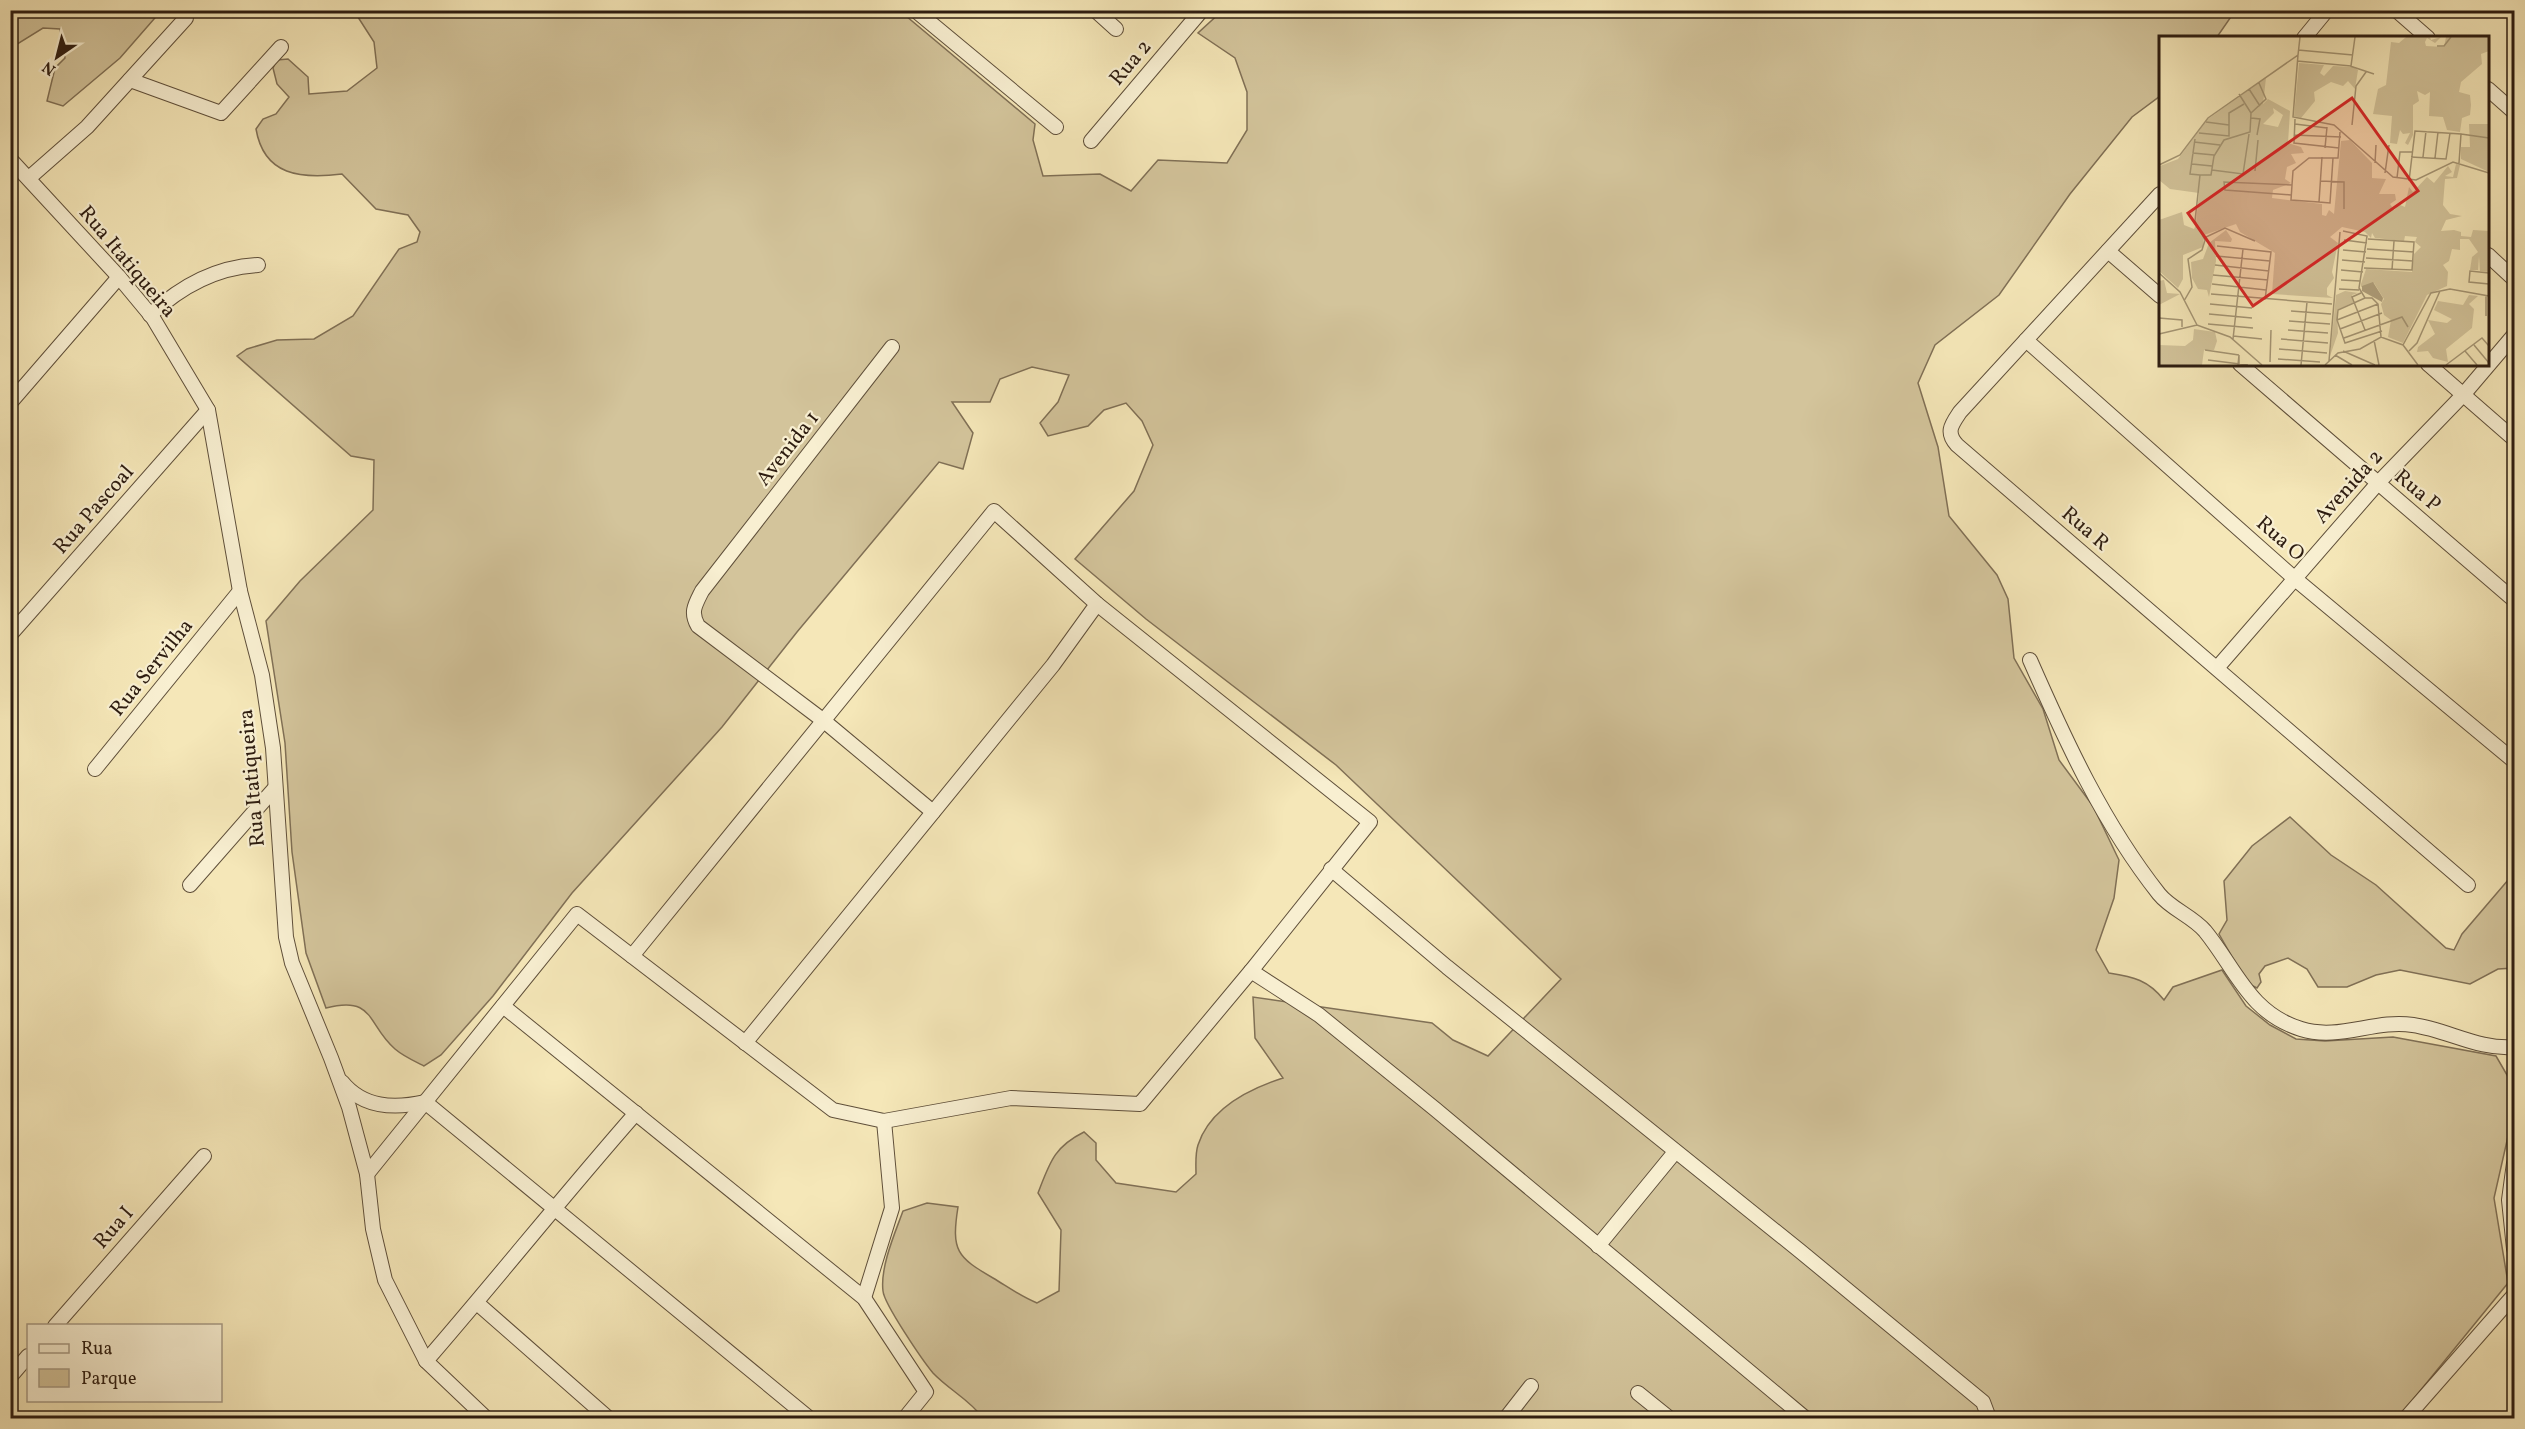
<svg xmlns="http://www.w3.org/2000/svg" width="2525" height="1429" viewBox="0 0 2525 1429" font-family="Vollkorn,serif">
<style>
.green{fill:#d3c49b;stroke:#807056;stroke-width:1.5}
.lines{fill:none;stroke-linecap:round;stroke-linejoin:round}
.street-casing{stroke:#5f4f3a;stroke-width:16}
.street{stroke:#f8efd1;stroke-width:14}
.labels{text-anchor:middle;stroke-width:4.5;stroke-linejoin:round;paint-order:stroke}
.street-label{font-size:21px;fill:#2d1c10;stroke:#f8efd1}
.inset-road{fill:none;stroke:#a59675;stroke-width:1.5}
.view{fill:#d62828;fill-opacity:0.15;stroke:#d62828;stroke-width:3}
.inset-edge{fill:none;stroke:#2d1c10;stroke-width:3}
</style>
<rect width="100%" height="100%" fill="#f5e7b8"/>
<filter id="stains"><feTurbulence type="fractalNoise" baseFrequency=".00333" numOctaves="4"/><feColorMatrix values="0 0 0 0 .2 0 0 0 0 .09 0 0 0 0 .02 0 0 0 .5 -.17"/></filter>
<radialGradient id="worn" r=".72"><stop offset=".6" stop-color="#630" stop-opacity="0"/><stop offset="1" stop-color="#630" stop-opacity=".3"/></radialGradient>
<g class="green">
<path d="M 11,10 L 161,10 L 161,11 L 120,58 L 63,106 L 47,101 L 55,68 L 65,58 L 60,29 L 43,28 L 11,48 Z"/>
<path d="M 359,11 L 900,11 L 1035,124 L 1033,140 L 1043,176 L 1100,174 L 1131,191 L 1158,160 L 1227,163 L 1247,130 L 1247,92 L 1235,58 L 1198,33 L 1222,11 L 2235,11 L 2217,37 L 2160,38 L 2160,96 L 2132,117 L 2070,194 L 1999,295 L 1935,345 L 1918,383 L 1938,447 L 1949,516 L 1997,575 L 2008,599 L 2014,658 L 2043,709 L 2059,760 L 2093,806 L 2119,860 L 2114,898 L 2096,950 L 2109,973 C 2134,977 2148,980 2164,1000 L 2173,987 L 2222,970 L 2246,1006 L 2270,1025 L 2296,1039 L 2325,1041 L 2393,1037 L 2496,1056 L 2514,1087 L 2514,1110 L 2494,1198 L 2508,1283 L 2398,1418 L 983,1418 C 969,1399 949,1390 933,1373 C 923,1361 884,1304 883,1291 C 880,1267 895,1233 903,1211 L 927,1203 L 958,1207 C 951,1251 957,1257 993,1278 C 1008,1287 1020,1296 1037,1303 L 1059,1291 L 1061,1230 L 1038,1193 C 1050,1162 1054,1147 1084,1132 L 1096,1143 L 1096,1160 L 1116,1183 L 1176,1192 L 1196,1174 C 1196,1165 1195,1154 1198,1145 C 1210,1108 1249,1089 1283,1078 L 1255,1038 L 1253,997 L 1432,1023 L 1453,1040 L 1488,1056 L 1561,979 L 1336,765 L 1146,619 L 1075,559 L 1134,491 L 1153,445 L 1142,421 L 1126,403 L 1104,410 L 1088,426 L 1048,436 L 1040,423 L 1058,402 L 1069,375 L 1032,367 L 1000,379 L 990,402 L 952,402 L 973,433 L 963,469 L 939,462 L 797,632 L 722,727 L 572,893 L 493,996 L 441,1055 L 424,1066 C 414,1061 403,1056 395,1049 C 367,1025 375,995 326,1008 L 306,953 L 292,852 L 285,743 L 266,621 L 300,581 L 373,510 L 374,460 L 351,456 L 237,356 L 247,349 L 277,340 L 314,339 L 353,316 L 399,249 L 417,242 L 420,232 L 408,215 L 376,209 L 342,174 C 301,179 264,176 256,129 L 263,119 L 276,114 L 289,97 L 277,84 L 273,68 L 277,60 L 288,59 L 308,77 L 309,94 L 347,91 L 377,68 L 374,42 L 356,14 Z"/>
<path d="M 2290,817 L 2331,855 L 2376,885 L 2446,948 L 2454,950 L 2462,934 L 2514,873 L 2514,968 L 2498,969 L 2470,984 L 2400,970 L 2376,975 L 2347,987 L 2318,987 L 2307,969 L 2288,958 L 2265,966 L 2259,974 L 2261,982 L 2257,988 L 2247,983 L 2219,934 L 2227,920 L 2224,881 L 2252,846 Z"/>
</g>
<g class="lines">
<g class="street-casing">
<g id="street">
<path d="M 915,10 L 1056,127"/>
<path d="M 1095,10 L 1116,29"/>
<path d="M 2396,10 L 2428,38"/>
<path d="M 2304,38 L 2327,10"/>
<path d="M 130,80 L 221,113 L 281,47"/>
<path d="M 2488,89 L 2514,112"/>
<path d="M 1091,141 L 1202,10"/>
<path d="M 10,159 L 119,277 L 153,318 L 208,410 L 240,591 L 262,675 L 273,748 L 286,937 L 292,963 L 331,1058 L 349,1107 L 367,1174 L 373,1229 L 385,1280 L 426,1361 L 486,1418"/>
<path d="M 29,178 L 87,127 L 186,18"/>
<path d="M 2160,194 L 1960,412 C 1952,424 1945,432 1957,445 L 2468,885"/>
<path d="M 2108,251 L 2160,296"/>
<path d="M 2488,255 L 2514,279"/>
<path d="M 150,315 C 180,287 217,267 258,265"/>
<path d="M 2026,340 L 2294,578 L 2514,761"/>
<path d="M 892,347 L 702,591 C 695,605 690,612 698,626 L 824,721 L 933,812"/>
<path d="M 2240,364 L 2514,600"/>
<path d="M 2428,364 L 2514,439"/>
<path d="M 10,403 L 119,277"/>
<path d="M 1097,604 L 1370,822 L 1251,971"/>
<path d="M 10,635 L 208,410"/>
<path d="M 2030,660 C 2066,742 2103,823 2159,894 C 2171,909 2192,916 2205,931 C 2236,969 2249,1013 2301,1029 C 2339,1041 2375,1019 2413,1025 C 2448,1030 2479,1050 2514,1047"/>
<path d="M 2217,668 L 2378,483 L 2463,395 L 2514,335"/>
<path d="M 95,769 L 240,591"/>
<path d="M 1331,869 L 1447,967 L 1800,1251 L 1983,1402 L 1989,1418"/>
<path d="M 190,885 L 275,788"/>
<path d="M 632,956 L 994,511 L 1097,604 L 1053,665 L 745,1043"/>
<path d="M 503,1006 L 864,1298 L 926,1392 L 905,1418"/>
<path d="M 342,1082 C 363,1108 394,1109 425,1102 L 809,1418"/>
<path d="M 2514,1163 L 2509,1200 L 2514,1249"/>
<path d="M 367,1174 L 577,914 L 833,1110 L 884,1121 L 1011,1098 L 1140,1104 L 1251,971 L 1319,1015 L 1435,1109 L 1805,1418"/>
<path d="M 1598,1246 L 1675,1152"/>
<path d="M 864,1298 L 892,1208 L 884,1121"/>
<path d="M 477,1303 L 608,1418"/>
<path d="M 55,1326 L 204,1156"/>
<path d="M 426,1361 C 497,1279 564,1195 636,1113"/>
<path d="M 10,1377 L 28,1356"/>
<path d="M 1638,1393 L 1669,1418"/>
<path d="M 1506,1418 L 1531,1386"/>
<path d="M 2406,1418 L 2514,1295"/>
</g>
</g>
<use href="#street" class="street"/>
</g>
<g class="labels">
<g class="street-label">
<text transform="translate(1130 62) rotate(-50)" y="7">Rua 2</text>
<text transform="translate(128 261) rotate(50)" y="7">Rua Itatiqueira</text>
<text transform="translate(787 448) rotate(-52)" y="7">Avenida 1</text>
<text transform="translate(2348 486) rotate(-48)" y="7">Avenida 2</text>
<text transform="translate(2418 490) rotate(40)" y="7">Rua P</text>
<text transform="translate(93 509) rotate(-49)" y="7">Rua Pascoal</text>
<text transform="translate(2086 528) rotate(41)" y="7">Rua R</text>
<text transform="translate(2281 538) rotate(41)" y="7">Rua O</text>
<text transform="translate(151 667) rotate(-51)" y="7">Rua Servilha</text>
<text transform="translate(251 778) rotate(-95)" y="7">Rua Itatiqueira</text>
<text transform="translate(113 1227) rotate(-49)" y="7">Rua I</text>
</g>
</g>
<g transform="translate(2159 36)">
<rect width="330" height="330" fill="#f5e7b8"/>
<path d="M 247,1 L 271,1 L 272,4 L 282,1 L 276,7 L 268,2 L 266,6 L 267,10 L 285,11 L 287,1 L 330,1 L 330,15 L 322,18 L 323,28 L 302,46 L 300,56 L 311,59 L 312,69 L 311,79 L 303,82 L 301,96 L 288,94 L 284,81 L 270,80 L 271,56 L 266,59 L 258,55 L 260,65 L 254,69 L 254,99 L 249,109 L 246,107 L 251,97 L 244,98 L 241,94 L 238,108 L 231,107 L 233,80 L 214,78 L 219,53 L 227,49 L 232,6 L 240,7 ZM 140,27 L 165,29 L 161,37 L 165,40 L 174,30 L 194,31 L 199,34 L 196,53 L 189,45 L 184,50 L 172,46 L 155,56 L 156,65 L 142,82 L 135,80 ZM 107,42 L 104,68 L 109,63 L 131,75 L 129,107 L 142,111 L 145,117 L 132,118 L 137,127 L 128,131 L 126,143 L 132,147 L 114,154 L 113,162 L 163,168 L 163,179 L 167,180 L 170,174 L 175,178 L 182,105 L 191,104 L 213,127 L 213,142 L 227,143 L 220,158 L 236,158 L 237,164 L 231,168 L 235,174 L 241,169 L 246,171 L 250,151 L 254,156 L 268,141 L 275,147 L 289,130 L 293,136 L 286,140 L 294,141 L 297,128 L 301,129 L 298,142 L 286,143 L 284,169 L 291,178 L 303,180 L 287,184 L 282,195 L 295,194 L 302,196 L 302,200 L 312,201 L 314,194 L 330,195 L 330,236 L 321,235 L 320,220 L 319,234 L 311,234 L 313,221 L 319,216 L 310,203 L 301,203 L 301,214 L 293,213 L 290,225 L 284,229 L 289,236 L 288,250 L 268,259 L 244,307 L 229,301 L 232,284 L 225,279 L 222,268 L 225,263 L 215,247 L 202,251 L 202,248 L 207,233 L 253,236 L 255,218 L 262,211 L 256,206 L 258,201 L 246,200 L 245,205 L 216,202 L 213,197 L 212,202 L 206,196 L 183,191 L 171,201 L 179,207 L 173,236 L 175,242 L 168,252 L 168,259 L 174,262 L 113,258 L 116,217 L 81,196 L 77,188 L 45,199 L 37,186 L 40,157 L 11,153 L 0,144 L 1,130 L 19,123 L 49,83 ZM 114,72 L 124,79 L 119,91 L 104,88 L 115,77 ZM 310,88 L 330,88 L 330,136 L 302,123 L 302,111 L 311,111 ZM 23,176 L 25,189 L 35,193 L 37,189 L 45,201 L 44,211 L 24,219 L 24,243 L 19,252 L 0,235 L 0,184 ZM 67,194 L 73,203 L 72,206 L 56,205 L 57,225 L 50,261 L 48,254 L 39,253 L 33,242 L 32,226 L 44,223 L 50,207 ZM 5,244 L 8,257 L 21,258 L 0,269 L 0,245 ZM 186,255 L 199,257 L 193,259 L 195,266 L 178,274 L 179,297 L 171,320 L 177,259 ZM 310,259 L 319,260 L 310,268 L 315,273 L 313,292 L 287,313 L 289,326 L 274,322 L 269,315 L 258,316 L 259,311 L 276,298 L 269,284 L 288,287 L 293,283 L 275,274 L 279,265 L 304,269 ZM 35,293 L 56,296 L 58,305 L 55,314 L 45,314 L 43,329 L 0,329 L 0,309 L 26,310 L 34,304 Z" fill="#d3c49b" fill-rule="evenodd"/>
<path d="M 214,246 L 224,262 L 223,266 L 203,255 L 203,250 Z" fill="#b1a27f"/>
<path class="inset-road" d="M 278,10 L 285,10 L 292,1M 139,14 L 194,19M 139,19 L 134,81 L 175,89 L 234,141 L 257,144 L 294,126 L 330,137M 138,25 L 192,30 L 196,1M 191,30 L 215,38M 90,53 L 101,70M 92,77 L 107,63 L 100,47M 92,82 L 101,83 L 98,99M 136,83 L 135,107 L 180,112M 47,86 L 70,89M 136,88 L 168,92M 193,89 L 197,50 L 207,36M 40,97 L 70,100 L 70,77 L 85,68M 302,98 L 330,102M 135,99 L 182,101M 36,103 L 34,117 L 55,119M 35,106 L 61,109M 166,112 L 168,91M 34,117 L 31,138 L 41,139M 163,121 L 160,166 L 171,167 L 174,122M 252,121 L 287,123 L 291,97M 264,121 L 267,95M 276,122 L 279,96M 216,127 L 217,109M 33,128 L 53,130M 0,129 L 21,119 L 49,82 L 139,19 L 141,1M 53,134 L 84,138 L 90,98M 96,135 L 99,104M 226,137 L 230,109M 238,142 L 241,116 L 253,116M 161,145 L 185,146 L 185,173M 250,145 L 256,95 L 302,98 L 300,127M 133,149 L 132,164 L 160,166M 132,159 L 66,154 L 65,146 L 133,149 L 134,135 L 150,122 L 179,122 L 181,96M 184,195 L 208,200 L 200,252 L 206,262 L 213,262 L 219,268 L 222,301M 46,204 L 36,185 L 41,139 L 52,139 L 55,120 L 65,104 L 91,96 L 92,77 L 80,58M 185,204 L 208,207M 58,210 L 112,216 L 106,264M 208,213 L 255,216M 184,214 L 207,216M 57,220 L 111,225M 207,222 L 254,225M 183,224 L 206,226M 56,229 L 110,235M 205,232 L 253,234 L 255,206 L 209,203M 182,234 L 204,236M 233,234 L 235,205M 0,237 L 21,256 L 38,289M 330,237 L 311,235 L 310,246 L 330,248M 54,239 L 109,244M 182,244 L 201,245M 53,248 L 107,254M 180,253 L 200,254M 202,257 L 193,261 L 206,294M 52,258 L 173,268M 327,259 L 327,280M 206,262 L 179,274 L 178,284 L 186,307 L 223,295M 25,265 L 33,251 L 29,223 L 43,214 L 47,201 L 66,192 L 96,205M 51,268 L 93,272M 132,275 L 172,278M 50,278 L 93,282M 0,282 L 23,284 L 23,291M 178,284 L 219,268M 130,285 L 171,288M 49,288 L 94,292M 181,293 L 223,277M 129,294 L 169,297M 0,298 L 38,289 L 71,301 L 103,329M 74,300 L 103,303M 185,302 L 243,281 L 249,291M 74,303 L 84,213M 122,303 L 169,307M 215,304 L 220,329M 244,309 L 272,257 L 291,253 L 330,260M 315,309 L 330,327M 120,313 L 168,317M 46,314 L 80,319M 184,315 L 216,329M 250,315 L 258,307 L 281,255M 306,315 L 318,329M 176,319 L 193,329M 119,323 L 161,326M 49,324 L 89,329M 170,325 L 181,196M 111,326 L 112,294M 79,329 L 80,319 L 80,328M 142,329 L 148,266M 166,329 L 179,317 L 201,313 L 222,301 L 244,309 L 259,329M 287,329 L 323,302 L 330,310"/>
<path class="view" d="M 193,62 L 259,155 L 94,270 L 29,177 Z"/>
<rect width="330" height="330" class="inset-edge"/>
</g>
<rect width="2525" height="1429" fill="none" stroke="#f5e7b8" stroke-width="36"/>
<rect x="12" y="12" width="2501" height="1405" fill="none" stroke="#2d1c10" stroke-width="3"/>
<rect x="18" y="18" width="2489" height="1393" fill="none" stroke="#2d1c10" stroke-width="1.5"/>
<rect x="27" y="1324" width="195" height="78" fill="#f8efd1" stroke="#a79b84" stroke-width="1.5"/>
<rect x="39" y="1344" width="30" height="9" fill="#f8efd1" stroke="#a79b84" stroke-width="1.5"/>
<text x="81" y="1354" font-size="18" fill="#2d1c10">Rua</text>
<rect x="39" y="1369" width="30" height="18" fill="#d3c49b" stroke="#a79b84" stroke-width="1.5"/>
<text x="81" y="1384" font-size="18" fill="#2d1c10">Parque</text>
<g transform="translate(57 57) rotate(215)" stroke="#f8efd1" stroke-width="4.5" paint-order="stroke">
<path d="M0-4.5L10 22L0 15L-10 22Z" fill="#2d1c10"/>
<text y="-9" font-size="16" font-weight="bold" text-anchor="middle" fill="#2d1c10">N</text>
</g>
<rect width="100%" height="100%" filter="url(#stains)"/>
<rect width="100%" height="100%" fill="url(#worn)"/>
</svg>
